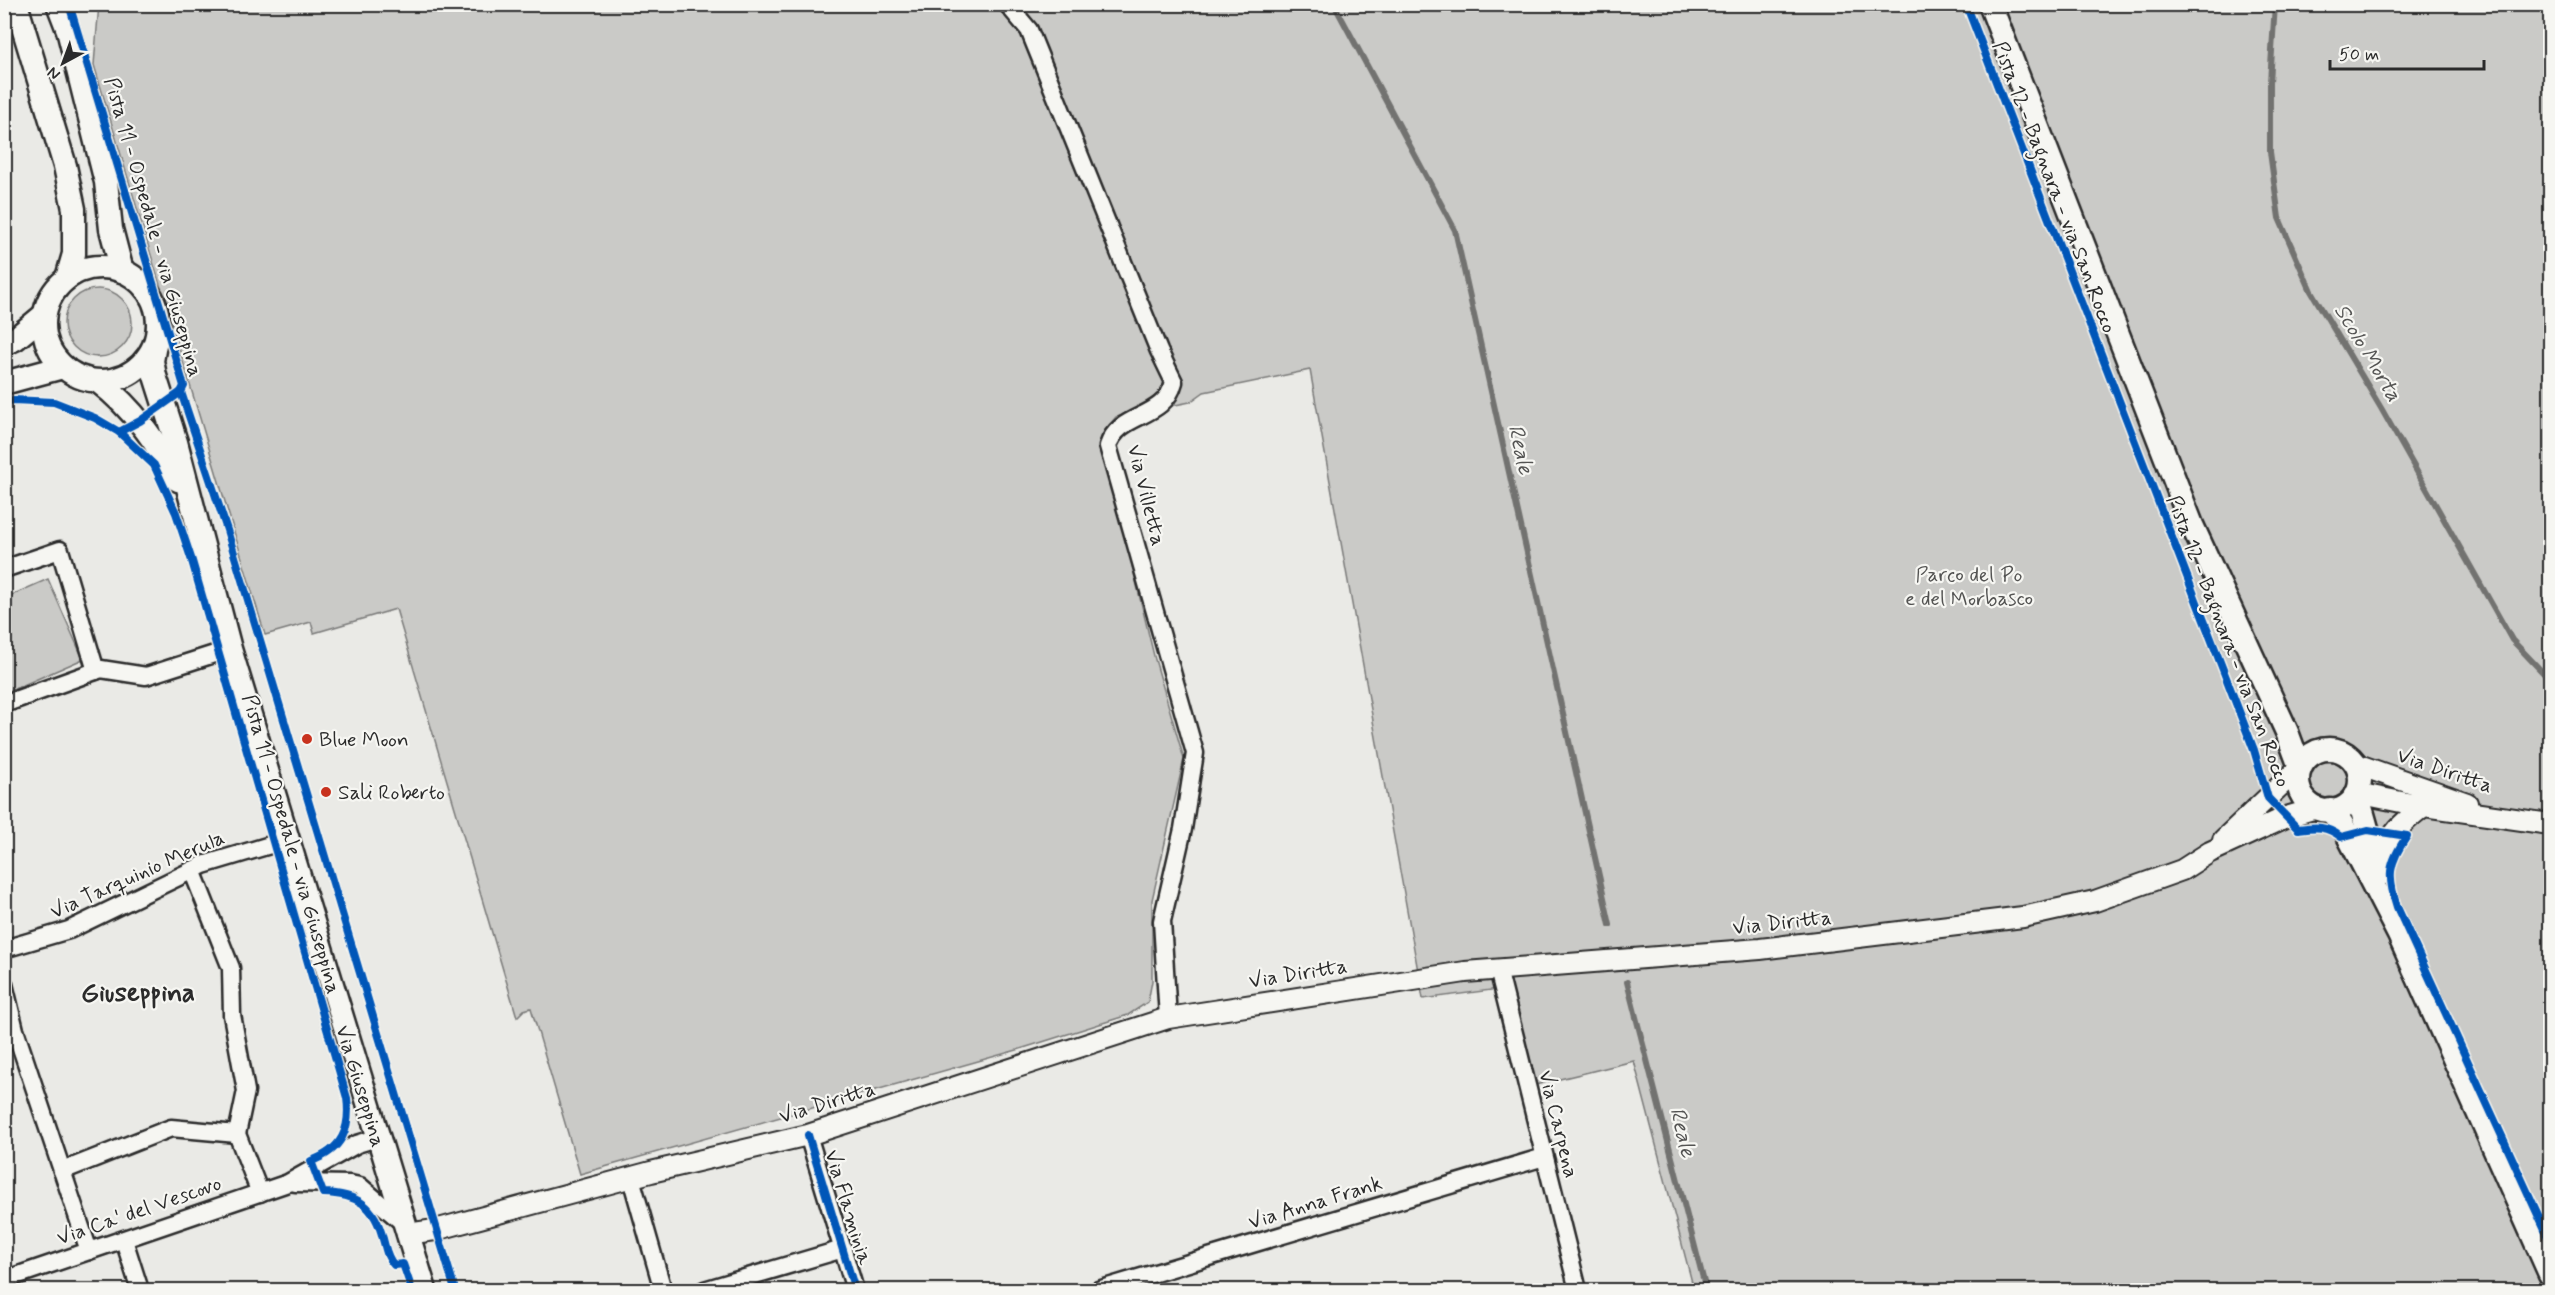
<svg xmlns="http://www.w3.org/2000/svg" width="2555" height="1295" viewBox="0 0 2555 1295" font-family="Mynerve,sans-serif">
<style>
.green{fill:#cacac7;stroke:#7a7a79;stroke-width:1.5}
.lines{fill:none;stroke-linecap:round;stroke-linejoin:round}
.stream{stroke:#727270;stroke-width:6}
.minor-casing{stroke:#2b2b2b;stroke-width:21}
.tertiary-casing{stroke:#2b2b2b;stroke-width:24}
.secondary-casing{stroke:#2b2b2b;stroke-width:27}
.minor{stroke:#f6f6f2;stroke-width:16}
.tertiary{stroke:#f6f6f2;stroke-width:20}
.secondary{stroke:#f6f6f2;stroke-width:22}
.cycleway-casing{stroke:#f6f6f2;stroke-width:11}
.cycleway{stroke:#0057b8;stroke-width:8}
.poi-dot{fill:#c8321e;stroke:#f6f6f2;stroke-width:2}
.labels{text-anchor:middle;stroke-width:4.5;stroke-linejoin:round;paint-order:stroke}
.street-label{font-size:21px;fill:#2b2b2b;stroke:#f6f6f2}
.park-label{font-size:21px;fill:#535352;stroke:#f6f6f2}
.poi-label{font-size:21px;fill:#2b2b2b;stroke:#f6f6f2;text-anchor:start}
.water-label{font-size:22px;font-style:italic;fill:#545453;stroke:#f6f6f2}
.district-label{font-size:27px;font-weight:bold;fill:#2b2b2b;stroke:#f6f6f2}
</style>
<rect width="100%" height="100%" fill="#eaeae6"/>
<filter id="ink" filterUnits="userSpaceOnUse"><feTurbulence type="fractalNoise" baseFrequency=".0167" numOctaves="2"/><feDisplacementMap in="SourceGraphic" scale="12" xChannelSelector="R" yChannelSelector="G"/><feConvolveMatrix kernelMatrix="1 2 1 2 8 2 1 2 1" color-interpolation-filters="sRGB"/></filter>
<g filter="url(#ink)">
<g class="green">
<path d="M 99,4 L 2550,5 L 2550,1290 L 1694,1290 L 1634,1061 L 1531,1086 L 1506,988 L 1423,999 L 1310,370 L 1204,392 L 1190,402 L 1116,417 L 1105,430 L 1102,441 L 1154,656 L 1184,759 L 1152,900 L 1152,981 L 1148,1002 L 1128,1015 L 1017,1050 L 580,1174 L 531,1008 L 524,1010 L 517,1017 L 396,609 L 314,633 L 311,622 L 265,635 L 94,65 Z"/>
<circle cx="98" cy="323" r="34"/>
<path d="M 48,579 L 83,659 L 5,693 L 5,598 Z"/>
</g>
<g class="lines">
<g class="stream">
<path d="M 1334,4 L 1455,230 L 1610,925"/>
<path d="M 2275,4 L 2270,82 L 2270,152 L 2279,218 L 2311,291 L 2381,408 L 2512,640 L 2550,680"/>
<path d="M 1627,982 L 1706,1290"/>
</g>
<g class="minor-casing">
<g id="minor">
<path d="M 1007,4 L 1029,30 L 1159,351 L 1174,382 C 1164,421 1119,411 1108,446 L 1195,753 L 1183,829 L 1162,921 L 1168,1018"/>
<path d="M 4,569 L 60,550 L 96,671"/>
<path d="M 4,704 L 101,669 L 146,676 L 230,649"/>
<path d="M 192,870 L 231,968 L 232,1015 L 246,1091 L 237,1134 L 260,1193"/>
<path d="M 4,949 L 69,930 L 203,865 L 287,840"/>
<path d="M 1498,969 L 1578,1290"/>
<path d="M 4,984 L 15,1030 L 89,1251"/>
<path d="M 808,1135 L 855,1290"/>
<path d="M 62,1171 L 171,1128 L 237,1134"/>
<path d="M 631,1178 L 663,1290"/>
<path d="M 295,1183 L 350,1184 L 360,1186 L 403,1223"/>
<path d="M 124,1240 L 140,1290"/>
<path d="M 4,1280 L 288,1183 L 357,1144 L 377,1138"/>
<path d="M 704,1290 L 843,1249"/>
<path d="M 1098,1290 L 1544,1157"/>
</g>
</g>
<g class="tertiary-casing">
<g id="tertiary">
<path d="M 2356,764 L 2467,803"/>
<path d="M 2357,793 L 2411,804 L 2550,824"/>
<path d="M 2223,840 L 2300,767"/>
<path d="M 2381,875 C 2379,869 2381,863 2383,857 C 2390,832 2405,821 2425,805"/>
<path d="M 407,1234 L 435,1230 L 651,1172 L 808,1135 L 1168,1018 L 1465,972 L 1760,949 L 2023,917 L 2095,901 L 2182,870 L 2210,852 L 2286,817 L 2317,808"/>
</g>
</g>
<g class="secondary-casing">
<g id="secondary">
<path d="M 16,4 L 65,166 L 74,209 L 74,254 L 67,278"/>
<path d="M 58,4 L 68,30 L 106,182 L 111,229 L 122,271"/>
<path d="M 1990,4 L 2192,525 L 2287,732 L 2300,767"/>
<circle cx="101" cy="324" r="57"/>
<path d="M 4,344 L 15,339 L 44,315"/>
<path d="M 155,344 L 152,361 L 155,376 L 176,442 L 230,649 L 425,1290"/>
<path d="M 99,382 C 135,410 155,441 178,480"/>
<path d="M 4,383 L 63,367"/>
<circle cx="2329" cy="780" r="31"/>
<path d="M 2357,793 L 2379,871"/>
<path d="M 2330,810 L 2342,824 L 2399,935 L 2550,1274"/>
</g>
</g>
<use href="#minor" class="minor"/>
<use href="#tertiary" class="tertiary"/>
<use href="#secondary" class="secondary"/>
<g class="cycleway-casing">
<g id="cycleway">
<path d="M 69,4 L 184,386 L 181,392 L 140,421 L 119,432"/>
<path d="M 1966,4 L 2254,750 L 2268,798 L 2298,829 C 2315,827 2326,825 2341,837 L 2368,830 L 2407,836 C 2388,864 2387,876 2397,907 L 2550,1241"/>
<path d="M 181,392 L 227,530 L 455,1290"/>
<path d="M 4,403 L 13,400 L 54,402 L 95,418 L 119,432 L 154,465 L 176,513 L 192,561 L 347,1098 C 351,1129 342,1150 311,1161 L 323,1193 C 357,1194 375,1205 383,1239 C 386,1249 387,1258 394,1265 L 403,1264 L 412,1290"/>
<path d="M 808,1135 L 855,1290"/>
</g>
</g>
<use href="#cycleway" class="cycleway"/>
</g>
</g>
<g class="poi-dot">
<circle cx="307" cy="739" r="6"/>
<circle cx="326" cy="792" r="6"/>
</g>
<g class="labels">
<g class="street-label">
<text transform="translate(2055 187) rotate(69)" y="7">Pista 12 - Bagnara - via San Rocco</text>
<text transform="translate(154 227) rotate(74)" y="7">Pista 11 - Ospedale - via Giuseppina</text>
<text transform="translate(1147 495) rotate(76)" y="7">Via Villetta</text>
<text transform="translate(2229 641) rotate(69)" y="7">Pista 12 - Bagnara - via San Rocco</text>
<text transform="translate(2445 770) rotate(19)" y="7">Via Diritta</text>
<text transform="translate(292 844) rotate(74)" y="7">Pista 11 - Ospedale - via Giuseppina</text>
<text transform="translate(137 874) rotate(-24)" y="7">Via Tarquinio Merula</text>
<text transform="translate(1782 922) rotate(-6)" y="7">Via Diritta</text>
<text transform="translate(1298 973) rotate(-9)" y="7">Via Diritta</text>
<text transform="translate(361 1086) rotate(73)" y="7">Via Giuseppina</text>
<text transform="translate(827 1102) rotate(-17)" y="7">Via Diritta</text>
<text transform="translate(1559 1124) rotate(76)" y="7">Via Carpena</text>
<text transform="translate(1315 1202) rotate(-17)" y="7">Via Anna Frank</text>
<text transform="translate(849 1207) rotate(73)" y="7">Via Flaminia</text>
<text transform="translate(139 1210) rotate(-19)" y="7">Via Ca' del Vescovo</text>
</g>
<g class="park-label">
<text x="1969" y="581">Parco del Po<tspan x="1969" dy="24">e del Morbasco</tspan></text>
</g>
<g class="poi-label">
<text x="319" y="746">Blue Moon</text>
<text x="338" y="799">Sali Roberto</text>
</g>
<g class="water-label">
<text transform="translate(2369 352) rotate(59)" y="8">Scolo Morta</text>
<text transform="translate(1522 449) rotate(77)" y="8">Reale</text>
<text transform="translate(1684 1132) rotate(76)" y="8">Reale</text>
</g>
<g class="district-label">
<text x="138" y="1001">Giuseppina</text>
</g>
</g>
<rect width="2555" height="1295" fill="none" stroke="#f6f6f2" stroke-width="24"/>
<rect x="12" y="12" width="2531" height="1271" fill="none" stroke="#2b2b2b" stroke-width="2" filter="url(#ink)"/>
<g transform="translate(63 63) rotate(221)" stroke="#f6f6f2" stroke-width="4.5" paint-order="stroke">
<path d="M0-4.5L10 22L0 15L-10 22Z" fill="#2b2b2b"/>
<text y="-9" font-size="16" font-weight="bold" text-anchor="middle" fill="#2b2b2b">N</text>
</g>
<path d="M2330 60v9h154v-9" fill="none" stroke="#2b2b2b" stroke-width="3"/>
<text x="2339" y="60" font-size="18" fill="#2b2b2b" stroke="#f6f6f2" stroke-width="4.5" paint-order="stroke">50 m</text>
</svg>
